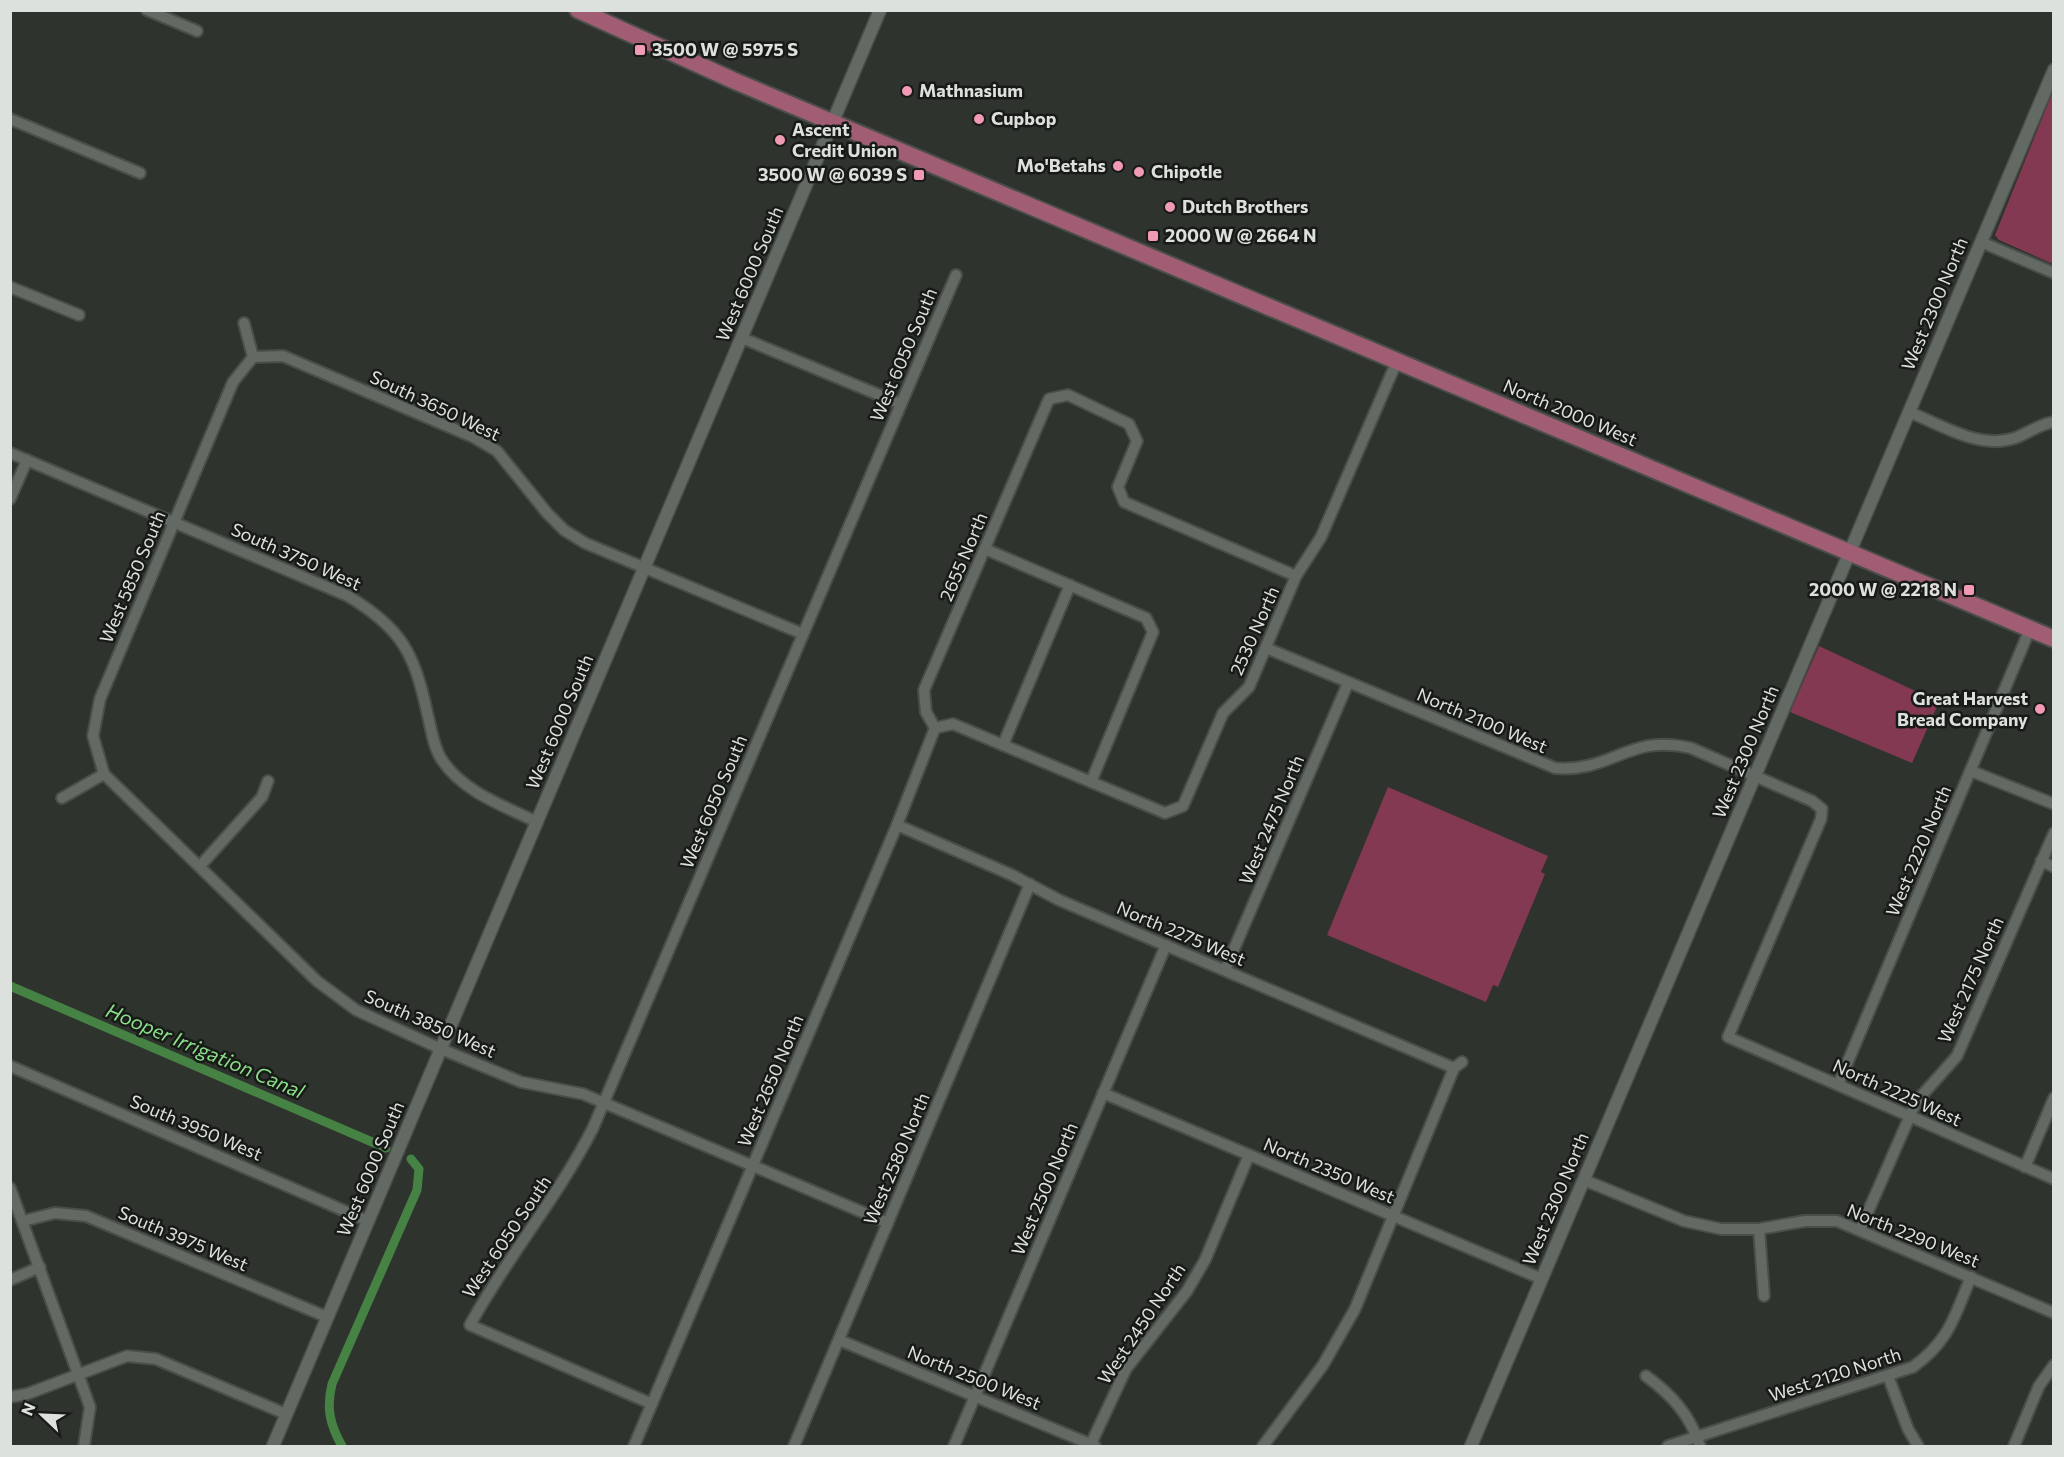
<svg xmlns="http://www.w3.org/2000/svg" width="2064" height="1457" viewBox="0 0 2064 1457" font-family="Commissioner,sans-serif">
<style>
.green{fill:#823951}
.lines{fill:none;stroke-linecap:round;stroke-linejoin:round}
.canal{stroke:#458243;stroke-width:9}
.minor-casing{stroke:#4a4e49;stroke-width:14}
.tertiary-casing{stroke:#4a4e49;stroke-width:15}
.primary-casing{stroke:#4a4e49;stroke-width:20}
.minor{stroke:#636963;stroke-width:10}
.tertiary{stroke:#636963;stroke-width:12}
.primary{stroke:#a15d73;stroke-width:16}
.poi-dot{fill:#f19ab3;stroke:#171a17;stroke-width:2}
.labels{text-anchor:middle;stroke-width:5;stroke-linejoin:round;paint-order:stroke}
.poi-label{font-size:18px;font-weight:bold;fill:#dde1dd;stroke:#171a17;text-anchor:start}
.street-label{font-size:18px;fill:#dde1dd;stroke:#171a17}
.water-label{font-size:20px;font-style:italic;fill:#8cdf89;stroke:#171a17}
</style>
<rect width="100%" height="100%" fill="#2e332d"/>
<g class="green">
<path d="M 2053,91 L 2053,264 L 1999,240 L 1995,235 Z"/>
<path d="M 1819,646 L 1939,702 L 1912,763 L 1790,712 Z"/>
<path d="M 1388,787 L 1548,856 L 1541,872 L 1545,874 L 1498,987 L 1493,985 L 1486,1002 L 1327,935 Z"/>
</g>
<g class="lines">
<g class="canal">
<path d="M 10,986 L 386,1148"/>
<path d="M 342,1446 C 330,1425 326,1408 332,1384 L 417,1190 L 419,1169 L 411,1159"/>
</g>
<g class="minor-casing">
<g id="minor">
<path d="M 147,10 L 197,31"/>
<path d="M 10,119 L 140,173"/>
<path d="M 1981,242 L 2054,273"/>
<path d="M 10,287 L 79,315"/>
<path d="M 244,323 L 253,357 L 283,356 L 473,437 L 497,451 L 547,513 L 564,530 L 585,543 L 803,634"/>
<path d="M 742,338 L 901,404"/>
<path d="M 1909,412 C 1942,425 1979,450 2015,438 C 2029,433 2039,424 2054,422"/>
<path d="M 10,453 L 348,596 C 401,628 414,652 427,712 C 431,727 433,747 442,760 C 463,792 504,806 537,822"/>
<path d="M 10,499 L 27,460"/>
<path d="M 985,549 L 1146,618 L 1153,632 L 1091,782"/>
<path d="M 1266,648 L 1555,768 C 1612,773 1629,733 1691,748 L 1812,801 L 1822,809 L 1821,819 L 1728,1037 L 2054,1179"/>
<path d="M 935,728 L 953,724 L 1165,813 L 1183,806 L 1223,713 L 1249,687 L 1296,576 L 1321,537 L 1397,361"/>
<path d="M 935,728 L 926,712 L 924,690 L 1049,399 L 1068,395 L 1129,424 L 1137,441 L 1118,487 L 1124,502 L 1296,576"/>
<path d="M 1003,745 L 1070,585"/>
<path d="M 1971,771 L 2054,804"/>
<path d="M 104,774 L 317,981 L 356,1010 L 441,1049 L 521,1082 L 583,1094 L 888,1223"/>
<path d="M 62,798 L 104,774 L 93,736 L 100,699 L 233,382 L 253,357"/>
<path d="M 897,825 L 1012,875 L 1059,900 L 1454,1068"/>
<path d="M 2041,861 L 2054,867"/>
<path d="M 200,866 L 262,797 L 268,781"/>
<path d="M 1225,970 L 1348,683"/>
<path d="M 10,1066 L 368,1221"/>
<path d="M 1838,1085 L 2030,629"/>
<path d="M 1103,1093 L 1542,1279"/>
<path d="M 2025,1167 L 2054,1098"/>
<path d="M 1584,1180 L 1684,1221 L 1721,1229 L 1759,1229 L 1805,1221 L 1837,1221 L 2054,1313"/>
<path d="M 10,1188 L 90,1407 L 84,1446"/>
<path d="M 23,1221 L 55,1213 L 86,1216 L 327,1317"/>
<path d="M 1759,1229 L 1764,1296"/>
<path d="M 1860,1230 L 1916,1102 L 1957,1056 L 2054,833"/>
<path d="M 10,1280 L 40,1267"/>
<path d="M 839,1340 L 1095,1446"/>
<path d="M 1646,1376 C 1672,1395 1690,1415 1700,1446"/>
<path d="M 1888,1376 L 1908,1429 L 1918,1446"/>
<path d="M 10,1397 L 27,1394 L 127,1356 L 156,1359 L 286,1414"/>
<path d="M 652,1404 L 470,1325 C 507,1257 558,1197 593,1128 L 956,275"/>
<path d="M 634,1446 L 897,825 L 935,728"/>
<path d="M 794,1446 L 1030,884"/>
<path d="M 954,1446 L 1166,945"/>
<path d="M 1090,1446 L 1126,1369 L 1187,1291 L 1205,1260 L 1249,1155"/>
<path d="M 1263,1446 L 1323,1365 L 1355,1309 L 1454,1068 L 1462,1062"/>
<path d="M 1668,1446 L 1913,1367 C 1950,1340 1954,1317 1971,1277"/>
<path d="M 2014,1446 L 2039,1386 L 2054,1365"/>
</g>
</g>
<g class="tertiary-casing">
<g id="tertiary">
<path d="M 273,1446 L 880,10"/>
<path d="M 1471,1446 L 2054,70"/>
</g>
</g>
<g class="primary-casing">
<path id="primary" d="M 578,10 L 737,82 L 2054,639"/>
</g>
<use href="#minor" class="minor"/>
<use href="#tertiary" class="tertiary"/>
<use href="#primary" class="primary"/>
</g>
<g class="poi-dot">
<rect x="634" y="44" width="12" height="12" rx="3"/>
<circle cx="907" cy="91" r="6"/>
<circle cx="979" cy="119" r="6"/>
<circle cx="780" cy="140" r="6"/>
<circle cx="1118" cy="166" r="6"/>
<circle cx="1139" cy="172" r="6"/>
<rect x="913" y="169" width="12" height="12" rx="3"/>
<circle cx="1170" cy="207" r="6"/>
<rect x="1147" y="230" width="12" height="12" rx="3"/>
<rect x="1963" y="584" width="12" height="12" rx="3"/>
<circle cx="2040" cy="709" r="6"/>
</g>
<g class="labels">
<g class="poi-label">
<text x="652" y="56">3500 W @ 5975 S</text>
<text x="919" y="97">Mathnasium</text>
<text x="991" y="125">Cupbop</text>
<text x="792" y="136">Ascent<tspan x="792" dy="21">Credit Union</tspan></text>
<text x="1106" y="172" text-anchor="end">Mo'Betahs</text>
<text x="1151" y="178">Chipotle</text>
<text x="907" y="181" text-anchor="end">3500 W @ 6039 S</text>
<text x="1182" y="213">Dutch Brothers</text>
<text x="1165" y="242">2000 W @ 2664 N</text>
<text x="1957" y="596" text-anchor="end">2000 W @ 2218 N</text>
<text x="2028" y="705" text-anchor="end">Great Harvest<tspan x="2028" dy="21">Bread Company</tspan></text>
</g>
<g class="street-label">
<text transform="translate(750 274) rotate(-67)" y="6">West 6000 South</text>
<text transform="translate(1935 304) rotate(-67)" y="6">West 2300 North</text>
<text transform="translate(904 355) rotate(-67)" y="6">West 6050 South</text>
<text transform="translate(435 406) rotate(25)" y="6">South 3650 West</text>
<text transform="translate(1570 413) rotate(23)" y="6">North 2000 West</text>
<text transform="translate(296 557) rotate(24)" y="6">South 3750 West</text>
<text transform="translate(964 557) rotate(-67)" y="6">2655 North</text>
<text transform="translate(133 577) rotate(-67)" y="6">West 5850 South</text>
<text transform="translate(1255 631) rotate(-66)" y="6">2530 North</text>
<text transform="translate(1482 721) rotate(23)" y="6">North 2100 West</text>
<text transform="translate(560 722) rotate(-67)" y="6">West 6000 South</text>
<text transform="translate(1746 752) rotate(-67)" y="6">West 2300 North</text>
<text transform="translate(714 802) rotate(-67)" y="6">West 6050 South</text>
<text transform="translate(1272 820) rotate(-67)" y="6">West 2475 North</text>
<text transform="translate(1919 851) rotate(-67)" y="6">West 2220 North</text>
<text transform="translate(1181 934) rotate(23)" y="6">North 2275 West</text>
<text transform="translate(1971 980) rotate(-66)" y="6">West 2175 North</text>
<text transform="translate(430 1024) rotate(24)" y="6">South 3850 West</text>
<text transform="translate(771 1081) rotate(-67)" y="6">West 2650 North</text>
<text transform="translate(1897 1093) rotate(24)" y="6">North 2225 West</text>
<text transform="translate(196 1128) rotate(23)" y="6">South 3950 West</text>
<text transform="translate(897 1159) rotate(-67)" y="6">West 2580 North</text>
<text transform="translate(371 1169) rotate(-67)" y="6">West 6000 South</text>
<text transform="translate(1329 1171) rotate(23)" y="6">North 2350 West</text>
<text transform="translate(1045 1189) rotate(-67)" y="6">West 2500 North</text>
<text transform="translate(1556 1199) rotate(-67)" y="6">West 2300 North</text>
<text transform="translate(1913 1236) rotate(22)" y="6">North 2290 West</text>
<text transform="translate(507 1237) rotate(-56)" y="6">West 6050 South</text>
<text transform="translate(183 1239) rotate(23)" y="6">South 3975 West</text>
<text transform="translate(1142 1324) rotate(-56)" y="6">West 2450 North</text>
<text transform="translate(1835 1375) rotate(-18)" y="6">West 2120 North</text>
<text transform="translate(974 1378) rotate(22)" y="6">North 2500 West</text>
</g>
<g class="water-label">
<text transform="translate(205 1051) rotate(23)" y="7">Hooper Irrigation Canal</text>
</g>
</g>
<rect width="2064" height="1457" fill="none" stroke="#dde1dd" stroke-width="24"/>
<g transform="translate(42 1415) rotate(293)" stroke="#171a17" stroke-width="4.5" paint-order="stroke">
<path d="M0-4.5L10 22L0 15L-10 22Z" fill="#dde1dd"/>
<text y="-9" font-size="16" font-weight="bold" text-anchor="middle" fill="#dde1dd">N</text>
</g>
</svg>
